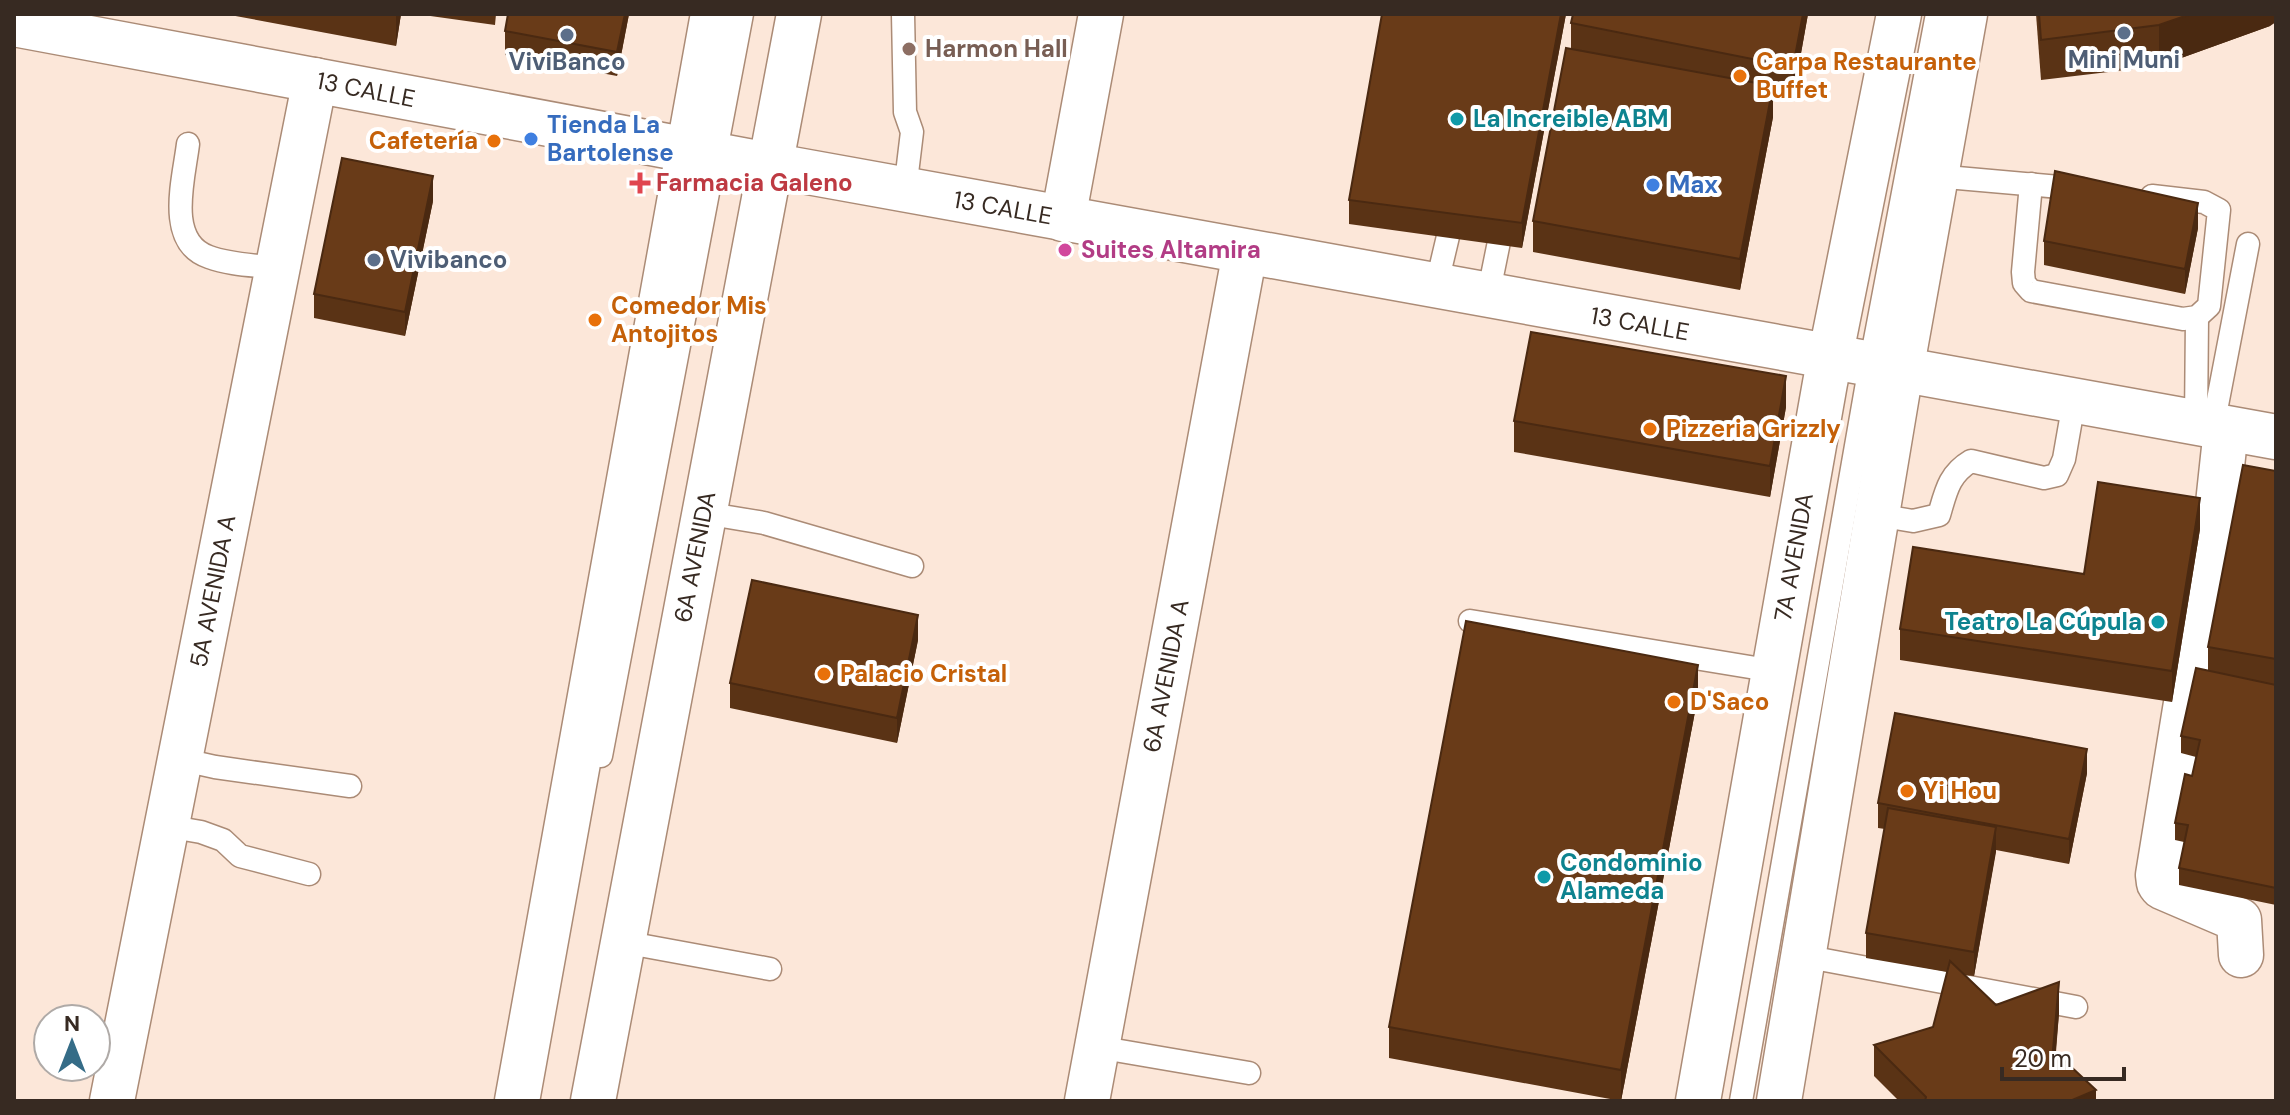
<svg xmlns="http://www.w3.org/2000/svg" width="2290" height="1115" viewBox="0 0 2290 1115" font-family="'DM Sans',sans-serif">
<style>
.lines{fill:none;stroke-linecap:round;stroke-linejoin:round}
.service-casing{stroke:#ab8b76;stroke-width:25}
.minor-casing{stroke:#ab8b76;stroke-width:47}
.tertiary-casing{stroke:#ab8b76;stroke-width:47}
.primary-casing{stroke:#ab8b76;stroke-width:47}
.service{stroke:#fff;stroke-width:22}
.minor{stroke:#fff;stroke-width:44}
.tertiary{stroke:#fff;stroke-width:44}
.primary{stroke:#fff;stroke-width:44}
.wall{fill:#5a3315}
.shaded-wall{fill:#4a2911}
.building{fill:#693b18;stroke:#4a2911;stroke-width:2}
.service-dot{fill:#5c6f8a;stroke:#fff;stroke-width:3}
.education-dot{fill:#8d6e63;stroke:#fff;stroke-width:3}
.food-dot{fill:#e8710a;stroke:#fff;stroke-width:3}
.culture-dot{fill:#0f9aa8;stroke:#fff;stroke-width:3}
.shop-dot{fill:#3f7fe0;stroke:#fff;stroke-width:3}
.health-dot{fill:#e0444e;stroke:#fff;stroke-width:3}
.hotel-dot{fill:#d1479c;stroke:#fff;stroke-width:3}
.labels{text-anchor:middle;stroke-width:8;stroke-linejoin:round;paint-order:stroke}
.education-label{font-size:24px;font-weight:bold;fill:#785e54;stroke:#fff;text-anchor:start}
.service-label{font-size:24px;font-weight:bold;fill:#4e5e75;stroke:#fff}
.food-label{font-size:24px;font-weight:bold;fill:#c56008;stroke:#fff;text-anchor:start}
.street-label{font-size:24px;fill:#372a22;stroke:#fff}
.culture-label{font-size:24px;font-weight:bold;fill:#0d838f;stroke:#fff;text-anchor:start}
.shop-label{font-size:24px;font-weight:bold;fill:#366cbe;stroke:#fff;text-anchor:start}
.health-label{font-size:24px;font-weight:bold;fill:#be3a42;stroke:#fff;text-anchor:start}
.hotel-label{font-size:24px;font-weight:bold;fill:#b23c85;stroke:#fff;text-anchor:start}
</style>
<rect width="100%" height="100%" fill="#fce7d9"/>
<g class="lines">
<g class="service-casing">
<g id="service">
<path d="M 903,14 L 905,112 L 912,132 L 905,190"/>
<path d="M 188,144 C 184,178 165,242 209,257 C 231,265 255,265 277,268"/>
<path d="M 1935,176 L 2082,189"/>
<path d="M 2031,184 L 2023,272 L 2024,283 L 2031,291 L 2183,319 L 2197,317 L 2209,306 L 2219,210 L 2204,202 L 2152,196"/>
<path d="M 1436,287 L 1454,211"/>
<path d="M 1488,296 L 1504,217"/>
<path d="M 2196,423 L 2197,317"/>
<path d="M 2213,426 L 2248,244"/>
<path d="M 704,513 L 764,523 L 912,566"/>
<path d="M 1877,515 L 1913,521 L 1939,515 C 1946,491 1949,474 1971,461 L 2044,478 L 2057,475 L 2064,459 L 2074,402"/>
<path d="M 1470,621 L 1774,671"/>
<path d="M 601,756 L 742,14"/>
<path d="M 179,759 L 215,767 L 350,786"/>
<path d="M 166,826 L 201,832 L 223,840 L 240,856 L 309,874"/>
<path d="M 623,942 L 770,969"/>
<path d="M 1803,956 L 2076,1007"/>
<path d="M 1097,1047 L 1249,1073"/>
<path d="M 1741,1101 L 1870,366 L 1937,14"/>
</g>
</g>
<g class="minor-casing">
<g id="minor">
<path d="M 1063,219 L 1101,14"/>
<path d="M 2226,429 L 2217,513 L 2158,875 L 2159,883 L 2162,887 L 2239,920 L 2241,955"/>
<path d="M 112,1101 L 315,80"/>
<path d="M 1087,1101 L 1245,252"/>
</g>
</g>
<g class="tertiary-casing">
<path id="tertiary" d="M 14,24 L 769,165 L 2276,437"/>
</g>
<g class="primary-casing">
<g id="primary">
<path d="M 517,1101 L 713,14"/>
<path d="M 593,1101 L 799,14"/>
<path d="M 1698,1101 L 1825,383 L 1899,14"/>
<path d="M 1779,1101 L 1901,371 L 1965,14"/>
</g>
</g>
<use href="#service" class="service"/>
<use href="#minor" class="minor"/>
<use href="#tertiary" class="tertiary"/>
<use href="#primary" class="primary"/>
</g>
<g class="wall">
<path d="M 230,14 L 401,14 L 396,46 L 230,15 Z"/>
<path d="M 416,14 L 496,14 L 495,25 Z"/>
<path d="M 508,14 L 629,14 L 617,76 L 505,55 L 505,31 Z"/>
<path d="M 1566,14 L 1522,248 L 1349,224 L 1349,200 Z"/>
<path d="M 1808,14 L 1793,98 L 1773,94 L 1773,117 L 1740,290 L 1533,252 L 1533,221 L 1571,49 L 1571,23 Z"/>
<path d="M 2036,14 L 2276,14 L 2270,26 L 2159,66 L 2041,80 Z"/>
<path d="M 433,201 L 405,336 L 314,318 L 314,294 Z"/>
<path d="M 2198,228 L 2185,294 L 2044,265 L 2044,241 Z"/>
<path d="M 1786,407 L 1770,497 L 1514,452 L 1514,421 Z"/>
<path d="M 2276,471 L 2276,905 L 2179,885 L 2179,868 L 2184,842 L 2175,840 L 2175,823 L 2192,776 L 2196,757 L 2181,753 L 2181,736 L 2208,670 L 2208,647 Z"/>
<path d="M 2200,529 L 2172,702 L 1900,660 L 1900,629 L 2084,574 Z"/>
<path d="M 918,640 L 897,743 L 730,708 L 730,683 Z"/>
<path d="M 1698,696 L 1621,1101 L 1389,1058 L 1389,1027 Z"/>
<path d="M 2087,773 L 2069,864 L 1996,850 L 1974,976 L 1964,975 L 1996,1005 L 2059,1013 L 2056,1052 L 2096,1101 L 1899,1101 L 1874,1076 L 1874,1045 L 1933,1027 L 1947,972 L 1866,958 L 1866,933 L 1885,829 L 1878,828 L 1878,803 Z"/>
</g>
<g class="shaded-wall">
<path d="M 396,14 L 401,14 L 396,46 Z"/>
<path d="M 625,14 L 629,14 L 617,76 L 617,52 Z"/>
<path d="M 1561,14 L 1566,14 L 1522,248 L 1522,223 Z"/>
<path d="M 1803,14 L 1808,14 L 1793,98 L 1793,67 Z"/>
<path d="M 2191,14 L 2276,14 L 2276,22 L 2270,26 L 2159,66 L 2159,25 Z"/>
<path d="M 1773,86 L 1773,117 L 1740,290 L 1740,259 Z"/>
<path d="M 433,176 L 433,201 L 405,336 L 405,312 Z"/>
<path d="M 2198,203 L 2198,228 L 2185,294 L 2185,269 Z"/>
<path d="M 1786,376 L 1786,407 L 1770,497 L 1770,466 Z"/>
<path d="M 2200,498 L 2200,529 L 2172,702 L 2172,671 Z"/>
<path d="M 918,615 L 918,640 L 897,743 L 897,718 Z"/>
<path d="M 1698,665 L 1698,696 L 1621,1101 L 1621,1070 Z"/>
<path d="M 2087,749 L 2087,773 L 2069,864 L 2069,839 Z"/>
<path d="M 1996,827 L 1996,852 L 1974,976 L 1974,952 Z"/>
<path d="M 2059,982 L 2059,1013 L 2053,1081 L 2053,1050 Z"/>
<path d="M 2096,1090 L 2096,1101 L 2070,1101 Z"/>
</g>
<g class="building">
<path d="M 508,14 L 625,14 L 617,52 L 505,31 Z"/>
<path d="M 1382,14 L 1561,14 L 1522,223 L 1349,200 Z"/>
<path d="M 1573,14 L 1803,14 L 1793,67 L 1571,23 Z"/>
<path d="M 2039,14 L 2191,14 L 2159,25 L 2041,40 Z"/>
<path d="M 1566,48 L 1773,86 L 1740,259 L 1533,221 Z"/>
<path d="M 342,158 L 433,176 L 405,312 L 314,294 Z"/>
<path d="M 2055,171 L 2198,203 L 2185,269 L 2044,241 Z"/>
<path d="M 1531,332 L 1786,376 L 1770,466 L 1514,421 Z"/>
<path d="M 2243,465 L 2276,471 L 2276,659 L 2208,647 Z"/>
<path d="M 2098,482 L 2200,498 L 2172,671 L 1900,629 L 1913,547 L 2084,574 Z"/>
<path d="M 752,580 L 918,615 L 897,718 L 730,683 Z"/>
<path d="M 1466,621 L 1698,665 L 1621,1070 L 1389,1027 Z"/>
<path d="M 2196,668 L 2276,685 L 2276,888 L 2179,868 L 2188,825 L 2175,823 L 2185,774 L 2192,776 L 2200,740 L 2181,736 Z"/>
<path d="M 1895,713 L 2087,749 L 2069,839 L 1878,803 Z"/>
<path d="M 1888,808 L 1996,827 L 1974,952 L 1866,933 Z"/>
<path d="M 1950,961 L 1996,1005 L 2059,982 L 2053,1050 L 2096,1090 L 2070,1101 L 1925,1101 L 1926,1097 L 1874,1045 L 1933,1027 Z"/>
</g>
<g class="service-dot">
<circle cx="2124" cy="33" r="8"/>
<circle cx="567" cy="35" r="8"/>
<circle cx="374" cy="260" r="8"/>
</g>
<circle class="education-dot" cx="909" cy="49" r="8"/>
<g class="food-dot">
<circle cx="1740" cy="76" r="8"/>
<circle cx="494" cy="141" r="8"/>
<circle cx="595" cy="320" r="8"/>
<circle cx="1650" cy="429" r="8"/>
<circle cx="824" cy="674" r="8"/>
<circle cx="1674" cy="702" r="8"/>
<circle cx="1907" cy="791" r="8"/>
</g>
<g class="culture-dot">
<circle cx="1457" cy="119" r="8"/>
<circle cx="2158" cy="622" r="8"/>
<circle cx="1544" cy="877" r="8"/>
</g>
<g class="shop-dot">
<circle cx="531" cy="139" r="8"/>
<circle cx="1653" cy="185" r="8"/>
</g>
<path class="health-dot" d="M636 171h8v8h8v8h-8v8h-8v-8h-8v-8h8z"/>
<circle class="hotel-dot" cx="1065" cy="250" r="8"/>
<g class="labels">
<g class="education-label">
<text x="925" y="57">Harmon Hall</text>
</g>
<g class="service-label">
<text x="2124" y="68">Mini Muni</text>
<text x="567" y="70">ViviBanco</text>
<text x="390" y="268" text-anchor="start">Vivibanco</text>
</g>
<g class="food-label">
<text x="1756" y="70">Carpa Restaurante<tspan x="1756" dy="28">Buffet</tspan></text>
<text x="478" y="149" text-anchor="end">Cafetería</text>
<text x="611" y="314">Comedor Mis<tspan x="611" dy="28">Antojitos</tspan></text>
<text x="1666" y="437">Pizzeria Grizzly</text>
<text x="840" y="682">Palacio Cristal</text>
<text x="1690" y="710">D'Saco</text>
<text x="1923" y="799">Yi Hou</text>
</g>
<g class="street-label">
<text transform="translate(366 90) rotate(11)" y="8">13 CALLE</text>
<text transform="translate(1003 208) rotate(10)" y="8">13 CALLE</text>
<text transform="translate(1640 324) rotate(10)" y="8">13 CALLE</text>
<text transform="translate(695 557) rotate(-79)" y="8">6A AVENIDA</text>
<text transform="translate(1794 557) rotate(-80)" y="8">7A AVENIDA</text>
<text transform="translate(213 591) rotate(-79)" y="8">5A AVENIDA A</text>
<text transform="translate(1166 676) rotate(-79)" y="8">6A AVENIDA A</text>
</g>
<g class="culture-label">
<text x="1473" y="127">La Increible ABM</text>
<text x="2142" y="630" text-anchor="end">Teatro La Cúpula</text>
<text x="1560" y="871">Condominio<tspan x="1560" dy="28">Alameda</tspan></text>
</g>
<g class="shop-label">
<text x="547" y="133">Tienda La<tspan x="547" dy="28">Bartolense</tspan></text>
<text x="1669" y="193">Max</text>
</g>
<g class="health-label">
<text x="656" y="191">Farmacia Galeno</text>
</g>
<g class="hotel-label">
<text x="1081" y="258">Suites Altamira</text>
</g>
</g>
<rect width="2290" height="1115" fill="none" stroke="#372a22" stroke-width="32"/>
<g transform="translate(72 1043)"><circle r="38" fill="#ffffff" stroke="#afaaa7" stroke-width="2"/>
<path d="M0-6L14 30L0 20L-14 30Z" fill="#356c87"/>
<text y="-12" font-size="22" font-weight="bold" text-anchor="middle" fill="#372a22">N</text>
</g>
<path d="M2002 1067v12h122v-12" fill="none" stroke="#372a22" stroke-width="4"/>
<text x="2014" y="1067" font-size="24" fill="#372a22" stroke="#ffffff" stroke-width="6" paint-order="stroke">20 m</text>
</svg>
